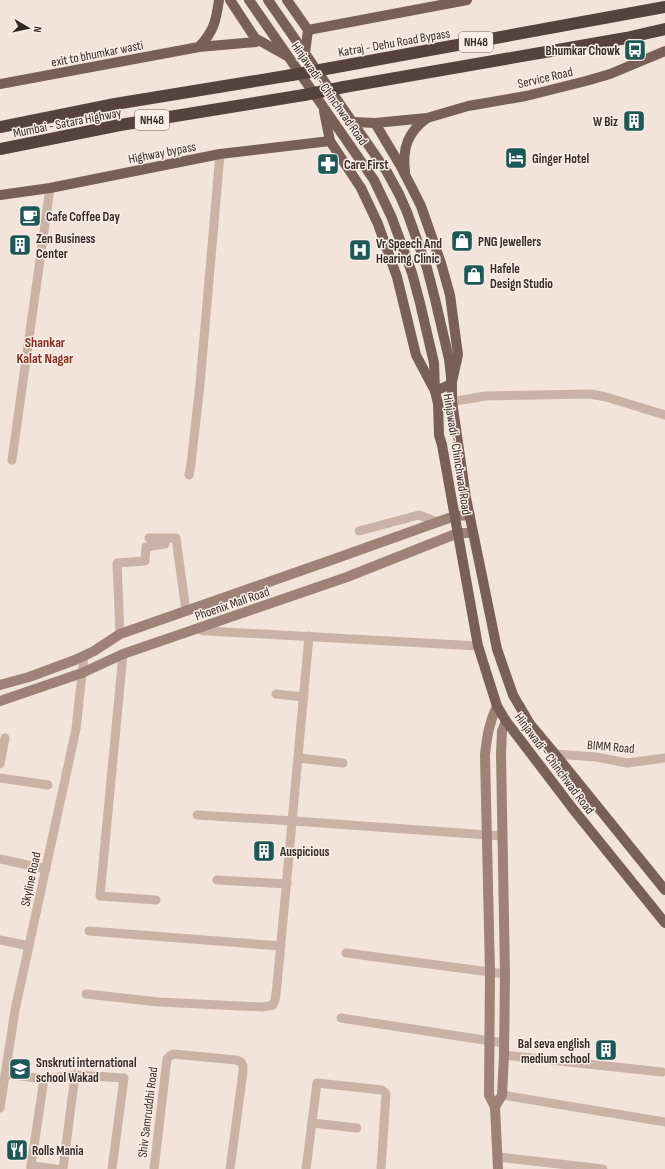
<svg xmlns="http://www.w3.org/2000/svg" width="665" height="1169" viewBox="0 0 665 1169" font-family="'Sofia Sans Condensed',sans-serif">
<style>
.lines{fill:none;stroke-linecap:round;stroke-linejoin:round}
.street{stroke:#cab2a6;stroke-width:9}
.secondary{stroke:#9e8177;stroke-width:10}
.primary{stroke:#785f58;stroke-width:10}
.highway{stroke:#57433e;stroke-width:12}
.highway-bridge{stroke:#57433e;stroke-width:12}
.labels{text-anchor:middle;stroke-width:3;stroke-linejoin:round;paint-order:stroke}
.shield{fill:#f9eee6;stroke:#706560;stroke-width:1}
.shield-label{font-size:12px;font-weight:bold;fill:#362a27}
.street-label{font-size:13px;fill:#362a27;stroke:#f9eee6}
.poi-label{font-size:13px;font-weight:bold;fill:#362a27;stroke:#f9eee6;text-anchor:start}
.neighbourhood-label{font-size:14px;font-weight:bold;fill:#862c1f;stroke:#f9eee6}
</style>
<rect width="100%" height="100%" fill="#f2e4da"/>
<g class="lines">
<g class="street">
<path d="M 438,404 L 485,396 L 591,394 L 606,397 L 665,415"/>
<path d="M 12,460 L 50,188"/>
<path d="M 189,475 L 191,464 L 200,384 L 220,154"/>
<path d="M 359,531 L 419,515 L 437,522"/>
<path d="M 149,538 L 176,538 L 186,611"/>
<path d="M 198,628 L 203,631 L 208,631 L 478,646"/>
<path d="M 120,634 L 117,563 L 145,561 L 146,547 L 165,544"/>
<path d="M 123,654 L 100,896 L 156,900"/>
<path d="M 276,694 L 304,697"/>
<path d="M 555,754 L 596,757 L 627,763 L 665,758"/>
<path d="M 299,758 L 343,763"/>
<path d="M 0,764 L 5,738"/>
<path d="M 0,778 L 48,785"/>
<path d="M 197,815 L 294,821 L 502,836"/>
<path d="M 0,859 L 46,869"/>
<path d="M 217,880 L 287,884"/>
<path d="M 89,931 L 281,946"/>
<path d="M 0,940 L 29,946"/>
<path d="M 346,953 L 505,974"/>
<path d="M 86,994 L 159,1002 L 263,1007 L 273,1005 L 275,1000 L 276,994 C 288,875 299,756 309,636"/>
<path d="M 341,1018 L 504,1043"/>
<path d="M 504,1055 L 662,1072"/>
<path d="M 5,1074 L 44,1079 L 75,1075 L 124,1078 L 112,1169"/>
<path d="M 502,1095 L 665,1122"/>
<path d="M 0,1108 L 15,1010 L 76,729 L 84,656"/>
<path d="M 312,1123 L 357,1128"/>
<path d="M 498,1157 L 603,1169"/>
<path d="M 31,1166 L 44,1079"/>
<path d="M 31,1169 L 31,1166 L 56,1169"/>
<path d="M 63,1169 L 75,1075"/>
<path d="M 154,1169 L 167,1059 L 170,1056 L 173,1054 L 236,1060 L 241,1062 L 243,1066 L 243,1072 L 230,1169"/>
<path d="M 306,1169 L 317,1083 L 382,1090 L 386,1094 L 381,1169"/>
</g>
<g class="secondary">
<path d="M 0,685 L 29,677 L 75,660 L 94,651 L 120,634 L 340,557 L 449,518 L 455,516 L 470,515"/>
<path d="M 0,701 L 82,673 L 123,654 L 347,577 L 458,533 L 473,533"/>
<path d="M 497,706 C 489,723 487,736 485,755 L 490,972 L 489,1095 L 495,1107 L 498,1169"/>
<path d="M 495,1107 L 502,1095 L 504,1055 L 505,974 L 501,754 L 502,731 L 506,721"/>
</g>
<g class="primary">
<path d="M 230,0 L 255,38 L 287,56"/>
<path d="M 249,0 L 374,180 L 392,218 L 412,273 L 420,303 L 434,363 L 435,391 L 438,404 L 439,435 L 442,445 L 478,646 L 497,706 L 506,721 L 573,809 L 653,908 L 665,923"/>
<path d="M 268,0 L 387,172 L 399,194 L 407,212 L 427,268 L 435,299 L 449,359 L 452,386 L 452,401 L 466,498 L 497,649 L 513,695 L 530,724 L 555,754 L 665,890"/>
<path d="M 287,0 L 308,30 L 305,53"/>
<path d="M 308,30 L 467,0"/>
<path d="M 199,47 C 214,31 216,21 219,0"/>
<path d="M 0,84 L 199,47 L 256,42"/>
<path d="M 324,111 L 330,141 L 361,188 L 378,224 L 397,277 L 416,355 L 435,391 L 449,385 L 452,382 L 458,355 L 450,295 L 441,263 L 421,206 L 412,188 L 400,165 L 375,123"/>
<path d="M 353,122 L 375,123 L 427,118 L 468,106 L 526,96 L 586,81 L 610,74 L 665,51"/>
<path d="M 405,172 C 402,148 408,132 427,118"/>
<path d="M 0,195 L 50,188 L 220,154 L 330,141"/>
</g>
<g class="highway">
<path d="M 331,68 L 665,7"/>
<path d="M 344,87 L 626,38 L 665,29"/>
<path d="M 0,127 L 115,104 L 292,75"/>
<path d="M 0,149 L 120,125 L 304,95"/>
</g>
<g class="highway-bridge">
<path d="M 292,75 L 331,68"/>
<path d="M 304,95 L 344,87"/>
</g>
</g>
<defs>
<g id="bus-square" transform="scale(1.15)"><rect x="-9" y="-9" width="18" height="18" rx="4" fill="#1c5855" stroke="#f9eee6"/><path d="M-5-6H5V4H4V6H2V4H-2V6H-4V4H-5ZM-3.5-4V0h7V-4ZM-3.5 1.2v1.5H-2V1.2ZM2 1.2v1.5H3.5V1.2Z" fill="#fff"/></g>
<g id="building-square" transform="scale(1.15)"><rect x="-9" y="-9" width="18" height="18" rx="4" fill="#1c5855" stroke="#f9eee6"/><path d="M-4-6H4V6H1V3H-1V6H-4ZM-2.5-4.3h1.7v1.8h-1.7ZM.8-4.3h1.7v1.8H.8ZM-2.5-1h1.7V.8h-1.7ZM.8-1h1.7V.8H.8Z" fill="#fff"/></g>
<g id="hotel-square" transform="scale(1.15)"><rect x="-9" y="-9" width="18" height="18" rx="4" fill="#1c5855" stroke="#f9eee6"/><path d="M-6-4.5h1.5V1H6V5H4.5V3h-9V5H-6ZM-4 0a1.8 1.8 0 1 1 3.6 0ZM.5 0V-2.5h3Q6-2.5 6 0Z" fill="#fff"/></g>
<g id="pharmacy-square" transform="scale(1.15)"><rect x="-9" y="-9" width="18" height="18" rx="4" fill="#1c5855" stroke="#f9eee6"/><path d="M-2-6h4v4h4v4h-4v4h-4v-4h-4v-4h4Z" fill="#fff"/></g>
<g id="cafe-square" transform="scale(1.15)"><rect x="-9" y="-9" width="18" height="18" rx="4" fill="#1c5855" stroke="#f9eee6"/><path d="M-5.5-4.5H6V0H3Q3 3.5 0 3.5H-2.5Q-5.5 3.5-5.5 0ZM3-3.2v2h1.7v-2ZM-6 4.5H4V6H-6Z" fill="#fff"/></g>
<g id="shop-square" transform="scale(1.15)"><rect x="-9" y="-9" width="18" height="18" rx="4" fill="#1c5855" stroke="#f9eee6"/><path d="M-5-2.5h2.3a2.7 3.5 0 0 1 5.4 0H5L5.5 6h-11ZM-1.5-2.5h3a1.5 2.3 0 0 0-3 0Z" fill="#fff"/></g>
<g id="hospital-square" transform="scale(1.15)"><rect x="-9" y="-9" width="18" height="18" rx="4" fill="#1c5855" stroke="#f9eee6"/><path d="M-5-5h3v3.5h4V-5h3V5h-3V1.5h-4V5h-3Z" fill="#fff"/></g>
<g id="school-square" transform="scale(1.15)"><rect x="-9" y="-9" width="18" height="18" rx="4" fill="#1c5855" stroke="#f9eee6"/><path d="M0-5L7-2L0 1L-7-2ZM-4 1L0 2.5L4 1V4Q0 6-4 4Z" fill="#fff"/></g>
<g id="restaurant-square" transform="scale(1.15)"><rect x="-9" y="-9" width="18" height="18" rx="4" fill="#1c5855" stroke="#f9eee6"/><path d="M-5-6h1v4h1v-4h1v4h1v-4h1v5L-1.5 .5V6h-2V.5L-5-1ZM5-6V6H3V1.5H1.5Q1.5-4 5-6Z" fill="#fff"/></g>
</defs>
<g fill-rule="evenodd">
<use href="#bus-square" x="635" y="50"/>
<use href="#building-square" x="634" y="121"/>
<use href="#hotel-square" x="516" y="158"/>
<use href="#pharmacy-square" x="328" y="164"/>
<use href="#cafe-square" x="30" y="216"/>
<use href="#shop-square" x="462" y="241"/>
<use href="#building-square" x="20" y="245"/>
<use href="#hospital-square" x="360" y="250"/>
<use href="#shop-square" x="474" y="275"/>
<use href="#building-square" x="264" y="851"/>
<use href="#building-square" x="606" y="1050"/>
<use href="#school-square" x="20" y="1069"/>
<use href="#restaurant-square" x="17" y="1150"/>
</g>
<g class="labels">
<g class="shield">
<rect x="459" y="32" width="34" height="20" rx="3"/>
<rect x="135" y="110" width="34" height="20" rx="3"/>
</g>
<g class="shield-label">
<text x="476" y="46">NH48</text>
<text x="152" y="124">NH48</text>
</g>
<g class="street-label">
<text transform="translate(394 42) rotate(-10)" y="5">Katraj - Dehu Road Bypass</text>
<text transform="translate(97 53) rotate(-11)" y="5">exit to bhumkar wasti</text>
<text transform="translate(545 77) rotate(-13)" y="5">Service Road</text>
<text transform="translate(330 93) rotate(55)" y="5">Hinjawadi - Chinchwad Road</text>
<text transform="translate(67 122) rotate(-11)" y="5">Mumbai - Satara Highway</text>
<text transform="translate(162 152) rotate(-11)" y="5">Highway bypass</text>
<text transform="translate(458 454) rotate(81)" y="5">Hinjawadi - Chinchwad Road</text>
<text transform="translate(232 603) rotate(-19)" y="5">Phoenix Mall Road</text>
<text transform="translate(611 746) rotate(5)" y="5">BIMM Road</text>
<text transform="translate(555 763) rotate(53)" y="5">Hinjawadi - Chinchwad Road</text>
<text transform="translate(30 879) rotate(-78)" y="5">Skyline Road</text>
<text transform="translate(147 1112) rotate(-83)" y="5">Shiv Samruddhi Road</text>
</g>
<g class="poi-label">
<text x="620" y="55" text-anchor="end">Bhumkar Chowk</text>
<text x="618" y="126" text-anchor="end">W Biz</text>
<text x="532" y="163">Ginger Hotel</text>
<text x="344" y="169">Care First</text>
<text x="46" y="221">Cafe Coffee Day</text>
<text x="36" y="243">Zen Business<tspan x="36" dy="15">Center</tspan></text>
<text x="478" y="246">PNG Jewellers</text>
<text x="376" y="248">Vr Speech And<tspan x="376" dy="15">Hearing Clinic</tspan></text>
<text x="490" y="273">Hafele<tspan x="490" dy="15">Design Studio</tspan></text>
<text x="280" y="856">Auspicious</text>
<text x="590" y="1048" text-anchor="end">Bal seva english<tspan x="590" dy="15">medium school</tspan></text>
<text x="36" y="1067">Snskruti international<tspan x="36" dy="15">school Wakad</tspan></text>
<text x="32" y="1155">Rolls Mania</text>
</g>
<g class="neighbourhood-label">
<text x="45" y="347">Shankar<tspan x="45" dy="16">Kalat Nagar</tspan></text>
</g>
</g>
<g transform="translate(28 28) rotate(99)" stroke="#f9eee6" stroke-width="3" paint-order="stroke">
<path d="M0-3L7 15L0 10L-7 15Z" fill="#362a27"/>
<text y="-6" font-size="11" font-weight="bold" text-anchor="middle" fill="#362a27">N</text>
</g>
</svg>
